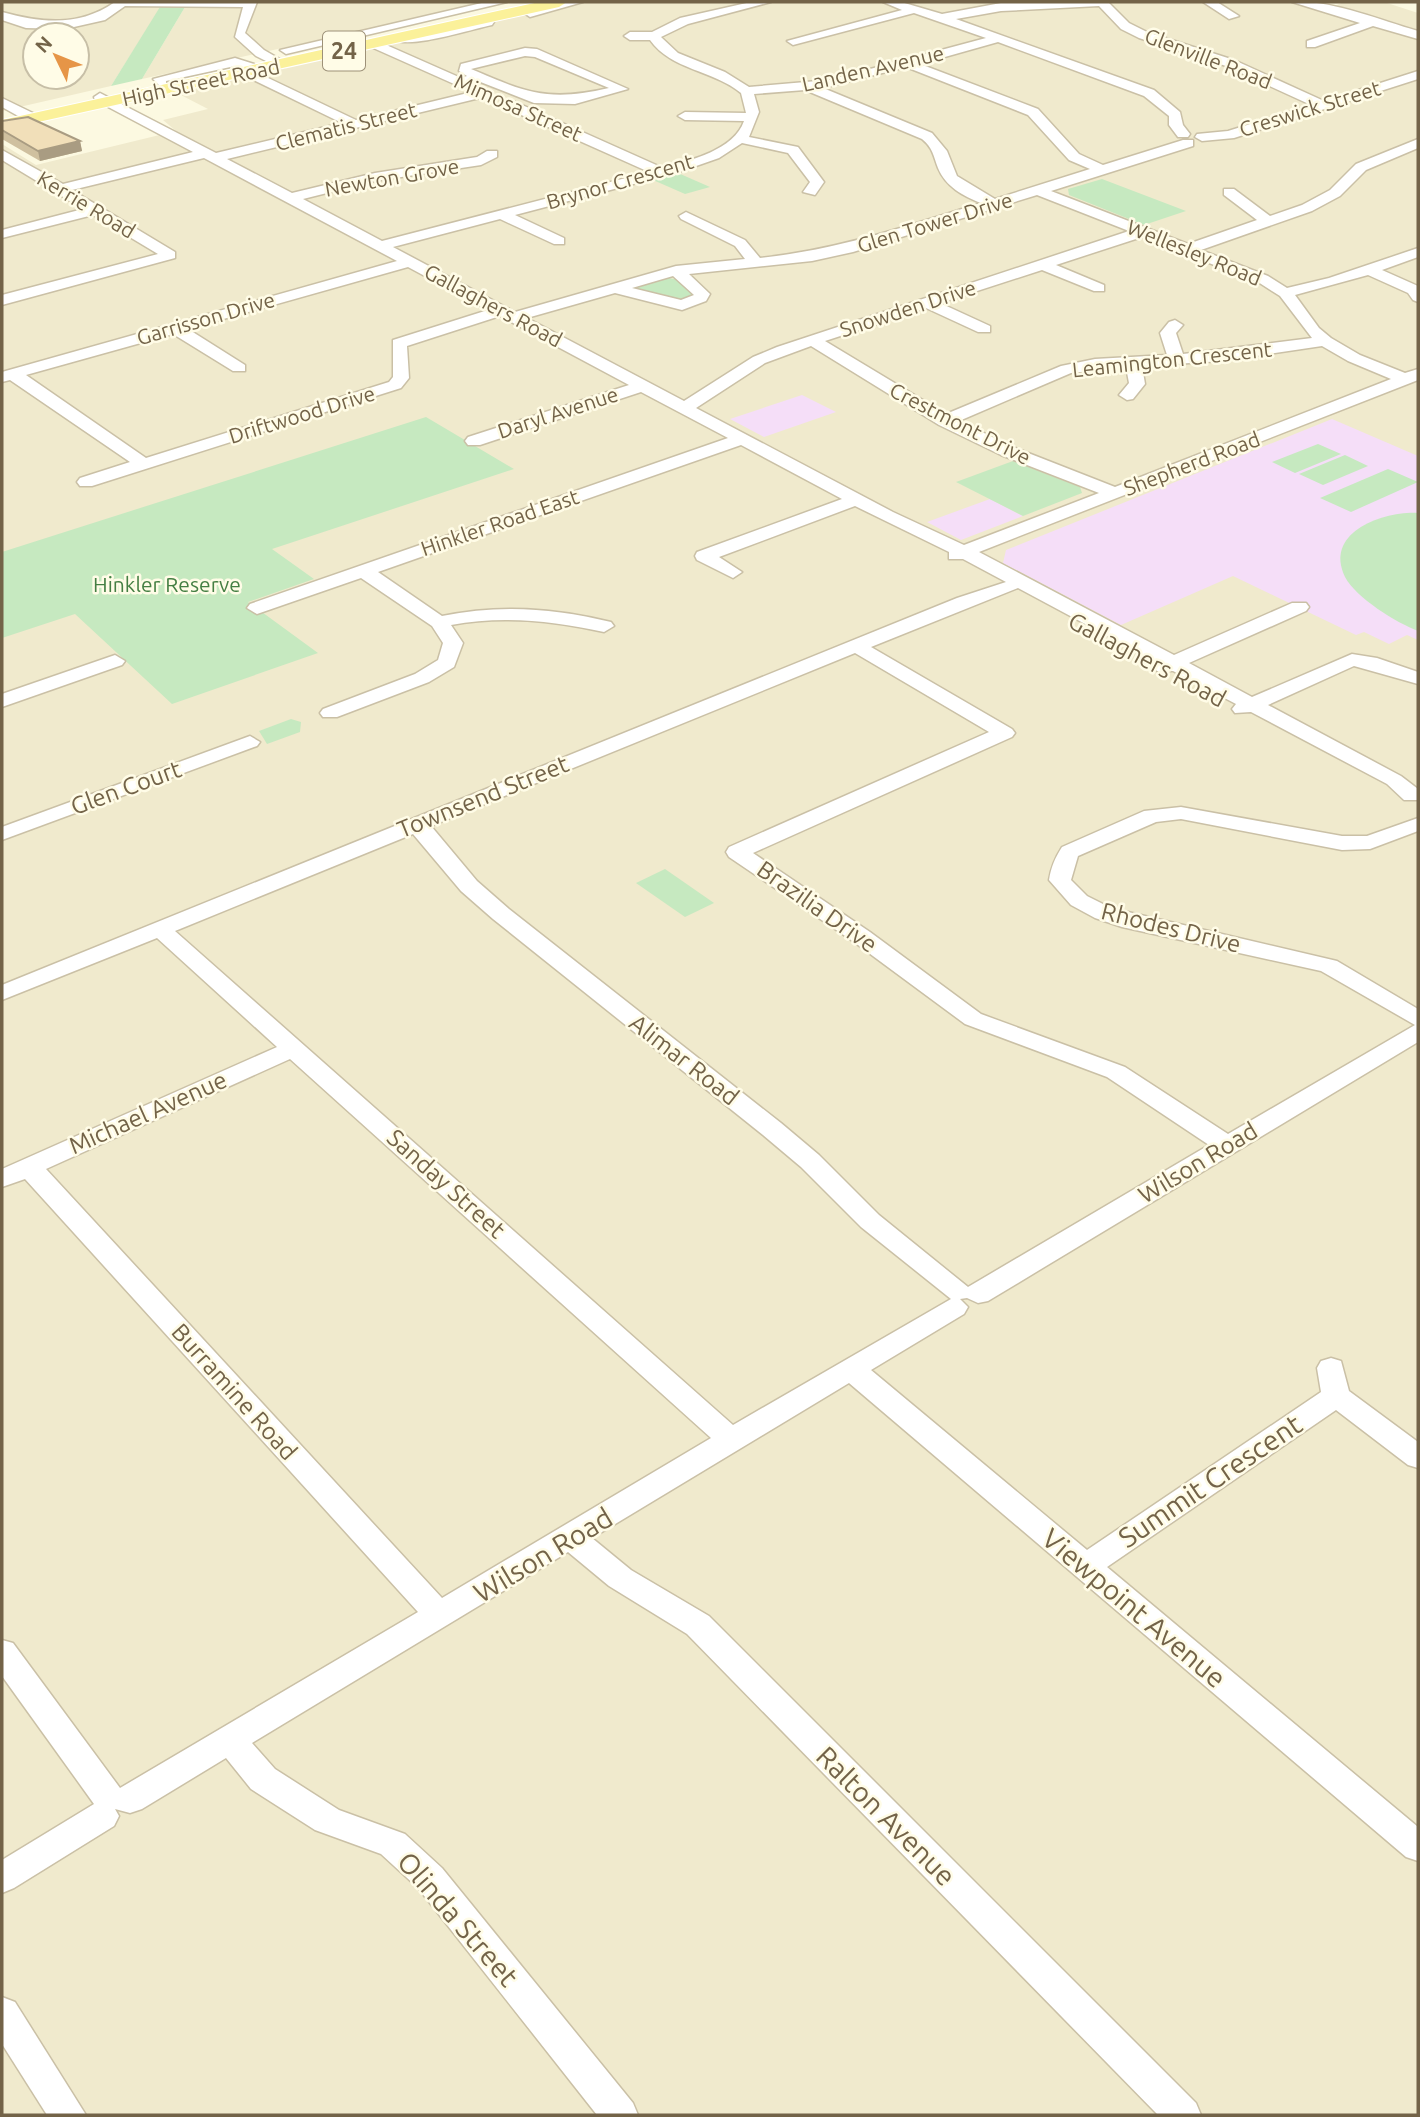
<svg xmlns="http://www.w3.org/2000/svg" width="1420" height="2117" viewBox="0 0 1420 2117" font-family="Ubuntu,sans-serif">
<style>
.residential{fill:#f0eacd;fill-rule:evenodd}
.education{fill:#f5def8}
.green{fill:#c6e9c0}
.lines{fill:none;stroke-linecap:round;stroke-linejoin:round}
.minor-casing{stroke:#cac0a6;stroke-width:3}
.major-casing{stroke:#fff;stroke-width:2}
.minor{fill:#fff;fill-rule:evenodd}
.major{fill:#fbf19a;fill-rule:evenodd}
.wall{fill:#cfc09f}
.shaded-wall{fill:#a99c82}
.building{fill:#f1dfb9;stroke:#a99c82;stroke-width:2}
.labels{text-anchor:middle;stroke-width:5;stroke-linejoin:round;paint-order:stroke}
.far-street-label{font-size:21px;fill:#736348;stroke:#fffce7}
.far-park-label{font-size:21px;fill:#457f43;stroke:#fffce7}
.shield{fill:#fffce7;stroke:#9d9178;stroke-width:2}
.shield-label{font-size:23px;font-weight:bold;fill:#736348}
.street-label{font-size:24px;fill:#736348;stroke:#fffce7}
.near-street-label{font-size:28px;fill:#736348;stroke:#fffce7}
</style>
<rect width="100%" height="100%" fill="#fcf9e1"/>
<g class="residential">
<path d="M 2,2 L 164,2 L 111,86 L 2,111 ZM 35,35 L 77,35 L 77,77 L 35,77 Z"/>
<path d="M 188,2 L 491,2 L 142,79 Z"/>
<path d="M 573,2 L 1310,2 L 1332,7 L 1344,2 L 1384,2 L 1418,13 L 1418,2115 L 2,2115 L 2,144 L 36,165 L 176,131 L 163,120 L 208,109 L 177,93 Z"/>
</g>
<g class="education">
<path d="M 802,395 L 836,412 L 764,437 L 730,419 Z"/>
<path d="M 1332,419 L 1418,456 L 1418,640 L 1407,635 L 1389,644 L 1364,632 L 1356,635 L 1233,576 L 1121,625 L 1003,563 L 1006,550 Z"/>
<path d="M 990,499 L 1023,516 L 961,540 L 927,522 Z"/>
</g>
<g class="green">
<path d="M 163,2 L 188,2 L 142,79 L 111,86 Z"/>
<path d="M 678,173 L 710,187 L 685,194 L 653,180 Z"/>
<path d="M 1102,179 L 1186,211 L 1144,225 L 1069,195 L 1068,189 Z"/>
<path d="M 664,277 L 679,280 L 694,294 L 691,298 L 675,300 L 632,288 Z"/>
<path d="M 426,417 L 514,469 L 272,549 L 314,579 L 248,602 L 318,653 L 172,704 L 75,614 L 2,638 L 2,552 Z"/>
<path d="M 1318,444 L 1341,454 L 1295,473 L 1272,462 Z"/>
<path d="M 1345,455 L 1368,466 L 1323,485 L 1299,474 Z"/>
<path d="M 1013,461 L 1080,487 L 1082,493 L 1023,516 L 956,482 Z"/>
<path d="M 1388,469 L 1418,482 L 1351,512 L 1320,498 Z"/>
<path d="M 1418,513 L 1418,631 C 1397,623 1356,598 1345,577 C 1323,532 1384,511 1418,513 Z"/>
<path d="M 291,719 L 301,722 L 300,732 L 267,744 L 259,731 Z"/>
<path d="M 665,869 L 714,903 L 685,917 L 636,883 Z"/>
</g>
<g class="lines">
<g class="minor-casing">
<g id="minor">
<path d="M 115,2 L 257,2 L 245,33 L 264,50 L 290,65 L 280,68 L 256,56 L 235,37 L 243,7 L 125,6 L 105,20 L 65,29 L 26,28 L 2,20 L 2,12 C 42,23 79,27 115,2 Z"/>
<path d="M 486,2 L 507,2 L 286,54 L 280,50 Z"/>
<path d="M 563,2 L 583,2 L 530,17 L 524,13 Z"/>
<path d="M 751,2 L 771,2 L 688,24 L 661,37 L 678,53 L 725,72 L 749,87 L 829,80 L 986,38 L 914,13 L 793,45 L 787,41 L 902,10 L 883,2 L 901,2 L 942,14 L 1001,3 L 1108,2 L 1129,23 L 1147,32 L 1234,60 L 1324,101 L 1418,71 L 1418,79 L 1234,138 L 1202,141 L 1195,137 L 1197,134 L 1228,131 L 1311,105 L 1226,66 L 1139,38 L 1121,29 L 1099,6 L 1001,11 L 956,19 L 1154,90 L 1180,112 L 1183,125 L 1190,134 L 1188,137 L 1178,137 L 1169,125 L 1169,116 L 1144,96 L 998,42 L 920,64 L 1038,109 L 1079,154 L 1103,165 L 1183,140 L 1193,140 L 1193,146 L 1051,191 L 1188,244 L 1257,220 L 1224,195 L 1224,189 L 1234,189 L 1270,216 L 1302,205 L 1330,190 L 1356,164 L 1418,139 L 1418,148 L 1366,170 L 1340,196 L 1312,211 L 1201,250 L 1268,276 L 1287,288 L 1329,278 L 1418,248 L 1418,257 L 1382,270 L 1418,286 L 1418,302 L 1413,300 L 1408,293 L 1368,275 L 1295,295 L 1319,328 L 1331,338 L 1360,355 L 1405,373 L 1418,369 L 1418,380 L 979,552 L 1174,655 L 1292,603 L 1306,603 L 1309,607 L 1306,611 L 1189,663 L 1252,697 L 1352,654 L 1377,658 L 1418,672 L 1418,684 L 1354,666 L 1268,705 L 1401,776 L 1418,789 L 1418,800 L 1404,800 L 1387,784 L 1251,712 L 1235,713 L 1232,709 L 1236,704 L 1173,671 L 1157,671 L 1154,667 L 1158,663 L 1018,588 L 871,647 L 1012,729 L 1015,733 L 1012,737 L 753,853 L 870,932 L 981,1014 L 1125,1067 L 1228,1134 L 1415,1025 L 1321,971 L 1122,927 L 1095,918 L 1071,905 L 1049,880 C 1051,867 1055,858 1062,847 L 1144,811 L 1181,807 L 1342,836 L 1367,836 L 1418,818 L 1418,831 L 1370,849 L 1342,850 L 1181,819 L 1156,822 L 1078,856 L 1071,880 L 1087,896 L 1111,908 L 1337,961 L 1418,1009 L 1418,1042 L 988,1301 L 978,1303 L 967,1298 L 960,1299 L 968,1307 L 964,1314 L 871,1370 L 1087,1550 L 1321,1392 L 1317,1368 L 1321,1361 L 1331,1358 L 1341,1361 L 1349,1391 L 1418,1442 L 1418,1468 L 1408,1465 L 1336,1410 L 1107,1567 L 1418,1827 L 1418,1861 L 1406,1857 L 849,1383 L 592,1538 L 631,1570 L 709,1616 L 1196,2103 L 1201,2115 L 1158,2115 L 687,1634 L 609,1586 L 568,1552 L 252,1743 L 275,1769 L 339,1810 L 405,1834 L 442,1868 L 633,2103 L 638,2115 L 597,2115 L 418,1888 L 381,1854 L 315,1830 L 251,1789 L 226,1758 L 142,1809 L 130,1813 L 115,1809 L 119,1816 L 114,1826 L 14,1888 L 2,1893 L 2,1860 L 94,1804 L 2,1676 L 2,1640 L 13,1643 L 120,1788 L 418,1612 L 25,1179 L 2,1187 L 2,1169 L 277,1047 L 157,938 L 2,1000 L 2,985 L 957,598 L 1006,582 L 963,559 L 949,559 L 949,552 L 855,506 L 719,557 L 742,572 L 733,578 L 697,560 L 695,556 L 697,552 L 842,499 L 741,445 L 378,572 L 442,616 C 500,604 554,608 611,622 L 614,626 L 604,632 C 552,621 503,615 451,625 L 463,643 L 454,667 L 429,682 L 337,717 L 323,717 L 320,713 L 323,709 L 415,674 L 438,660 L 443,643 L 432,626 L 361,578 L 257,614 L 247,608 L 250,604 L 728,438 L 641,392 L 480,445 L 468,445 L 465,441 L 468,437 L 629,385 L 500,316 L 407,346 L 409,378 L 401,388 L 92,486 L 80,486 L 77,482 L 80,478 L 130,462 L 10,380 L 2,382 L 2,372 L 397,261 L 204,158 L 72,190 L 175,252 L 175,258 L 2,305 L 2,295 L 158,254 L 93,215 L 2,238 L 2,230 L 83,209 L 2,160 L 2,150 L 63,184 L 193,152 L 95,100 L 94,97 L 100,93 L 216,153 L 342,123 L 243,75 L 241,72 L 247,68 L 356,120 L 472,92 L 371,47 L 369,44 L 375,40 L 461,78 L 467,76 L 459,71 L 461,64 L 525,48 L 537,49 L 628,89 L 575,104 L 534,103 L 478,81 L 472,83 L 478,85 L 478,90 L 488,90 L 488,96 L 227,159 L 292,193 L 375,173 L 477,157 L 487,151 L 497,151 L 497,157 L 481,165 L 375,181 L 303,199 L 382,241 L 649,172 L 501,106 L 501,100 L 511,100 L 663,168 C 691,160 734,150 744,121 L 685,120 L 678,116 L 685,112 L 746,113 L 741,93 C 713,70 671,70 650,40 L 630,40 L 624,36 L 630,32 L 652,32 L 680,18 ZM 525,56 L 535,57 L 609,88 C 549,102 527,93 471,69 ZM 906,67 L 1028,115 L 1069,160 L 1090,169 L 995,199 L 957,176 L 947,151 L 932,133 L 823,88 ZM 805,90 L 922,139 C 933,148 933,155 938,168 C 946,187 963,196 981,203 C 907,226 837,250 760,258 L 745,240 L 686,212 L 679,216 L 681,219 L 735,246 L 745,259 L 676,266 L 515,312 L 393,247 L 500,219 L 554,244 L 564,244 L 564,238 L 515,215 L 679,172 L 719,158 L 742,143 L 788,153 L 810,182 L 803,192 L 815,195 L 824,182 L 798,147 L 749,137 L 759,112 L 754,94 ZM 1037,195 L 1129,231 L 777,347 L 753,357 L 684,401 L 527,318 L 615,293 L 682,310 L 706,301 L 710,294 L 689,274 L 812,261 L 853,252 ZM 1142,237 L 1258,282 L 1280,296 L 1312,338 L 1183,354 L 1176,333 L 1183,325 L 1175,320 L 1169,322 L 1160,333 L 1167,355 L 1095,359 L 1061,366 L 946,414 L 825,341 L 926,308 L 978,332 L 990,332 L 990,326 L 940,303 L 1042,270 L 1094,291 L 1104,291 L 1104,285 L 1056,265 ZM 408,267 L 488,310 L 393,340 L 393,377 L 389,382 L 146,458 L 26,375 L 173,334 L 233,371 L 245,371 L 245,365 L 188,329 ZM 673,276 L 694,295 L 681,300 L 632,288 ZM 811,346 L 939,425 L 1001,455 L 1099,493 L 964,545 L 893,512 L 696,408 L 765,363 ZM 1322,346 L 1348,361 L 1391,379 L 1115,487 L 1013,447 L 959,421 L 1071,373 L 1126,367 L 1129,383 L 1119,395 L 1127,400 L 1133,399 L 1145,384 L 1142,366 L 1222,361 ZM 855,653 L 989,732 L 729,847 L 726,852 L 729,857 L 854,942 L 965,1024 L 1107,1077 L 1209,1145 L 968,1287 L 879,1215 L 819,1155 L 781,1123 L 509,909 L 477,881 L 431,826 ZM 413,834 L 461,891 L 493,919 L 763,1135 L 801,1167 L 861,1227 L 951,1299 L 733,1425 L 175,931 ZM 290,1059 L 711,1438 L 442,1598 L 46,1169 Z"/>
<path d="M 1203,2 L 1217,2 L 1239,16 L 1229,19 Z"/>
<path d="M 1292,2 C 1333,0 1379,20 1418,31 L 1418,39 L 1373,26 L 1315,47 L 1307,47 L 1307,41 L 1360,23 Z"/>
<path d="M 488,18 L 494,22 L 492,25 C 472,29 408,50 393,39 Z"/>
<path d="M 235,58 L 254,64 L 248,68 L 235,66 L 166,81 L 166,86 L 161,87 L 153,79 Z"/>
<path d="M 2,98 L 39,116 L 41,119 L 29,122 L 2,107 Z"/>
<path d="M 115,655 L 125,661 L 122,665 L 2,707 L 2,694 Z"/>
<path d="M 250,736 L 260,742 L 257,746 L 2,840 L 2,827 Z"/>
<path d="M 2,1997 L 15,2002 L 86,2115 L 47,2115 L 2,2044 Z"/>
</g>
</g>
<g class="major-casing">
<path id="major" d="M 539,2 L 567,2 L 559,7 L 2,130 L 2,120 Z"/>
</g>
<use href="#minor" class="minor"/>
<use href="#major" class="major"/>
</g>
<path class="wall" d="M 2,121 L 80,141 L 82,151 L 40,161 L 2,139 Z"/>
<path class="shaded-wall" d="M 80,141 L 82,151 L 40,161 L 38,151 Z"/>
<path class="building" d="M 28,117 L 80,141 L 38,151 L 2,130 L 2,121 Z"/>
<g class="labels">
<g class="far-street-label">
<text transform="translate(1208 59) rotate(21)" y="7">Glenville Road</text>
<text transform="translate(873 69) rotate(-13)" y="7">Landen Avenue</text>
<text transform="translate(201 83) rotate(-12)" y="7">High Street Road</text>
<text transform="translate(518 108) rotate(24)" y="7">Mimosa Street</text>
<text transform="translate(1310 109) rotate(-17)" y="7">Creswick Street</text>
<text transform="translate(346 127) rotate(-14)" y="7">Clematis Street</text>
<text transform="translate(392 178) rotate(-10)" y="7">Newton Grove</text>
<text transform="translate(620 182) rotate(-16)" y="7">Brynor Crescent</text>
<text transform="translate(86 205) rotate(31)" y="7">Kerrie Road</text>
<text transform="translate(935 223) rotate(-17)" y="7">Glen Tower Drive</text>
<text transform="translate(1194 253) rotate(22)" y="7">Wellesley Road</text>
<text transform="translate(493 306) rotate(28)" y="7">Gallaghers Road</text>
<text transform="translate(908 309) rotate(-18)" y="7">Snowden Drive</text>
<text transform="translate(206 319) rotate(-16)" y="7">Garrisson Drive</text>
<text transform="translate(1172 360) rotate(-6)" y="7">Leamington Crescent</text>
<text transform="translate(558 413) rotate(-18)" y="7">Daryl Avenue</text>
<text transform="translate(302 415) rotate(-17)" y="7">Driftwood Drive</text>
<text transform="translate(960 424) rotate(27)" y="7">Crestmont Drive</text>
<text transform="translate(1192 464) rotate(-21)" y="7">Shepherd Road</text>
<text transform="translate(500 523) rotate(-19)" y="7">Hinkler Road East</text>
</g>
<g class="far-park-label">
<text x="167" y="592">Hinkler Reserve</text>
</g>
<rect class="shield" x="323" y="31.5" width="42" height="39" rx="5"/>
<g class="shield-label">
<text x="344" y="59">24</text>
</g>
<g class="street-label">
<text transform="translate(1147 660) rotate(28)" y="8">Gallaghers Road</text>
<text transform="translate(126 788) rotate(-20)" y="8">Glen Court</text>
<text transform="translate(483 797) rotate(-22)" y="8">Townsend Street</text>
<text transform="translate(817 907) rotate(35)" y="8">Brazilia Drive</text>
<text transform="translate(1171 928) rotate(14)" y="8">Rhodes Drive</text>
<text transform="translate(684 1060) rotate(38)" y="8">Alimar Road</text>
<text transform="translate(148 1113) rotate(-24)" y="8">Michael Avenue</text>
<text transform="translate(1198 1163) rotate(-31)" y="8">Wilson Road</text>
<text transform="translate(446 1184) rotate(42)" y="8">Sanday Street</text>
<text transform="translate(234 1392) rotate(48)" y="8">Burramine Road</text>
</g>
<g class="near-street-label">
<text transform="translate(1210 1481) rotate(-34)" y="10">Summit Crescent</text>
<text transform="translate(543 1555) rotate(-31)" y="10">Wilson Road</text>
<text transform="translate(1134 1608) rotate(40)" y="10">Viewpoint Avenue</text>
<text transform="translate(886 1816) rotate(45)" y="10">Ralton Avenue</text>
<text transform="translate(458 1919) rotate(49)" y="10">Olinda Street</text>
</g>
</g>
<rect width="1420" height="2117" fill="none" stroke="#736348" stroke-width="7"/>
<g transform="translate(56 56) rotate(313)"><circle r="33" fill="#fffce7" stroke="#c7bfa7" stroke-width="2"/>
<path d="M0-5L12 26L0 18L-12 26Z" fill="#e69547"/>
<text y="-10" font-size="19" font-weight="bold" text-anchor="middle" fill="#736348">N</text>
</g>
</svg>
